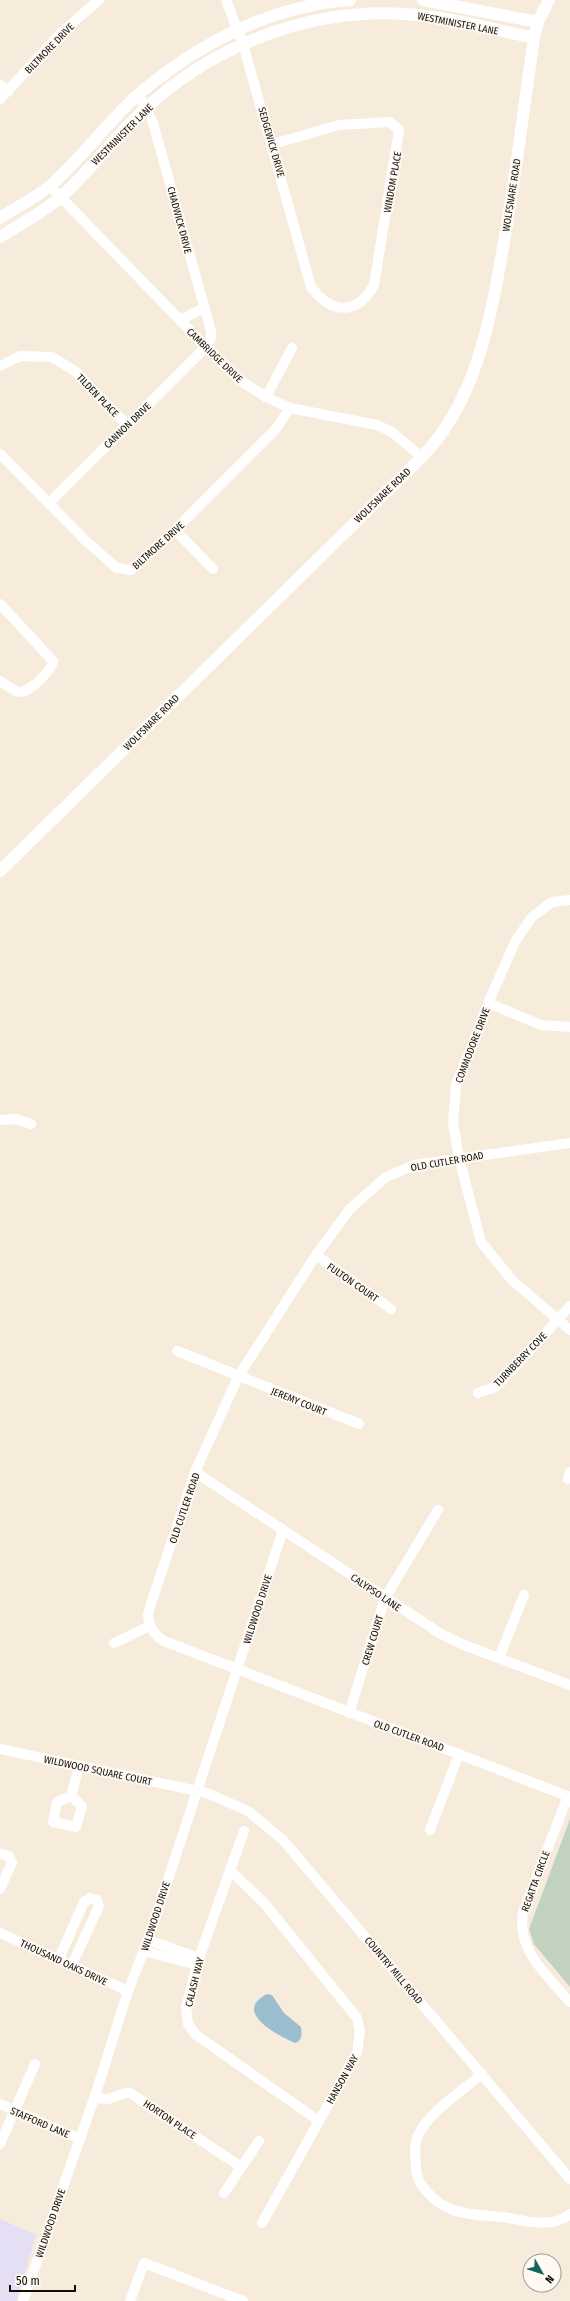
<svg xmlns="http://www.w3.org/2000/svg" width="570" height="2301" viewBox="0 0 570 2301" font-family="'Fira Sans Condensed',sans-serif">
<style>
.education{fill:#e4dff5}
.green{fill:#c2d2c1}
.water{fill:#9abecd}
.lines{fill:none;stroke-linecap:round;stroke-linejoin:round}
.minor{stroke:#fff;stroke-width:10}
.tertiary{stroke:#fff;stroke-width:12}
.labels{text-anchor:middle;stroke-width:4;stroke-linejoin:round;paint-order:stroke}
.street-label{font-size:10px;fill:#110d08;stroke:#fef9f3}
</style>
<rect width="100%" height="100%" fill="#f7ebdb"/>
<path class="education" d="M 0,2219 L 36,2235 L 16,2301 L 0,2301 Z"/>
<path class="green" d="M 570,1819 L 570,1987 L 534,1944 L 529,1929 Z"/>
<path class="water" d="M 267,1994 L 272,1995 L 284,2013 L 301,2027 C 302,2034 302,2041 295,2043 C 277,2035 232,2012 267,1994 Z"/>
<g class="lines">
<g class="minor">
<path d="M 226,0 L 243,44 L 311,287 C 331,314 357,316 374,285 L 399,130 L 390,122 L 339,125 L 273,144"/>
<path d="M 0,85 L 9,91"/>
<path d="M 0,99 L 63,31 L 99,0"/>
<path d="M 50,186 L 206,347 L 244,383 L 266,397 L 290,408 L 377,425 L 392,432 L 422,457"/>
<path d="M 180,320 L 204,308"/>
<path d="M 0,366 L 20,356 L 52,357 L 75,371 L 127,425"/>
<path d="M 266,397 L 292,348"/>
<path d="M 0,454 L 87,542 L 117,568 L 131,570 L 175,530 L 275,430 L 290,408"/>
<path d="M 49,503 L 206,347 L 211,338 L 211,331 L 153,123 L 139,94"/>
<path d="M 175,530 L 213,569"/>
<path d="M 0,604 L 53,661 C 52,670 29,693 20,692 C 12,691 7,685 0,681"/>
<path d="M 570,900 L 552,902 L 532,917 L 516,940 L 488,1003 L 456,1085 L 453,1123 L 459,1158 L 481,1242 L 512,1280 L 570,1330"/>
<path d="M 488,1003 L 541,1025 L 570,1027"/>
<path d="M 0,1120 L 16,1119 L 31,1124"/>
<path d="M 570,1143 L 414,1165 L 386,1177 L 350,1209 L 316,1255 L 238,1377 L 195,1472 L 148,1613 C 148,1626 154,1635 164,1641 L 570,1797"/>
<path d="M 316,1255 L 391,1309"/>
<path d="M 177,1351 L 359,1424"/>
<path d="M 478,1393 L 495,1387 L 502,1381 L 570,1306"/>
<path d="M 195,1472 L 441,1634 L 464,1645 L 570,1685"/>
<path d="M 568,1479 L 570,1472"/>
<path d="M 114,1643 L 150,1626"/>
<path d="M 499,1658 L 524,1595"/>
<path d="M 349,1713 L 385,1598 L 438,1510"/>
<path d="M 0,1749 L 207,1793 L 248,1811 L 283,1840 L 570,2179"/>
<path d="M 71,1796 L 82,1806 L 76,1827 L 53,1822 L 57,1802 L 71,1796 L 79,1767"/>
<path d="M 568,1796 L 523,1912 C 516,1950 547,1975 570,2002"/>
<path d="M 430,1830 L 459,1754"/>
<path d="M 244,1831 L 199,1958 L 186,2007 L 188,2024 L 196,2035 L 319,2121"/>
<path d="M 0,1854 L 9,1856 L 12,1863 L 0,1889"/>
<path d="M 230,1870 L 265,1904 L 357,2018 L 360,2031 L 357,2053 L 262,2223"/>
<path d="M 0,1933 L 128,1991"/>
<path d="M 148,1940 L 199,1958"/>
<path d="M 144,1951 L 197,1965"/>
<path d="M 59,1959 L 84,1902 L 90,1898 L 97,1900 L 99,1906 L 72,1965"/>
<path d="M 482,2074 C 463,2090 426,2114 417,2138 C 414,2146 415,2156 416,2165 C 416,2178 420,2184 429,2194 C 449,2216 475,2214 502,2217 C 523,2220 552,2230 570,2214"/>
<path d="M 94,2098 L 108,2099 L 125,2093 L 130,2093 L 241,2167"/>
<path d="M 0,2104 L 80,2139"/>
<path d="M 0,2144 L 35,2064"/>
<path d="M 224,2193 L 259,2141"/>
<path d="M 23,2301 L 96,2093 L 128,1991 L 148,1940 L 283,1530"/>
<path d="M 130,2301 L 144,2263 L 243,2301"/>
</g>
<g class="tertiary">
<path d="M 423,0 L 538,22"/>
<path d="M 0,218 C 16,207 36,198 51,185 C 83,157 108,121 140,93 C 200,43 271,6 350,0"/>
<path d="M 0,237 C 20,224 44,212 62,196 C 92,169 116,135 146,108 C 220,40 320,5 419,15 C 457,19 496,30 534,38"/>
<path d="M 0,871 L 422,457 C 477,401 491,316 504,242 C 516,174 524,106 534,38 L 538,22 L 549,0"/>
</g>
</g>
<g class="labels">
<g class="street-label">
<text transform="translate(458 23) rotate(11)" y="4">WESTMINISTER LANE</text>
<text transform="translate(49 48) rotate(-46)" y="4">BILTMORE DRIVE</text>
<text transform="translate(122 134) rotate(-45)" y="4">WESTMINISTER LANE</text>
<text transform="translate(272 142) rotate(74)" y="4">SEDGEWICK DRIVE</text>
<text transform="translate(392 182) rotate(-80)" y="4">WINDOM PLACE</text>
<text transform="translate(511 195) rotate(-81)" y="4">WOLFSNARE ROAD</text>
<text transform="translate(180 220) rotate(75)" y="4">CHADWICK DRIVE</text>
<text transform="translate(215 355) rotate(44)" y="4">CAMBRIDGE DRIVE</text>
<text transform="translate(98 395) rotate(46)" y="4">TILDEN PLACE</text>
<text transform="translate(127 425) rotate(-44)" y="4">CANNON DRIVE</text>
<text transform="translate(382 495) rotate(-44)" y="4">WOLFSNARE ROAD</text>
<text transform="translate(158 545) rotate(-42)" y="4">BILTMORE DRIVE</text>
<text transform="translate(151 722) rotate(-45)" y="4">WOLFSNARE ROAD</text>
<text transform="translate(472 1045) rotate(-69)" y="4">COMMODORE DRIVE</text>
<text transform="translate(447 1161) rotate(-10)" y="4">OLD CUTLER ROAD</text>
<text transform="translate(353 1282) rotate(35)" y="4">FULTON COURT</text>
<text transform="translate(520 1359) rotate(-46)" y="4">TURNBERRY COVE</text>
<text transform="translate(299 1401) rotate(22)" y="4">JEREMY COURT</text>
<text transform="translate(184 1508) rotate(-71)" y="4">OLD CUTLER ROAD</text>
<text transform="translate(376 1592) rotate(34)" y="4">CALYPSO LANE</text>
<text transform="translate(257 1609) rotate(-72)" y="4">WILDWOOD DRIVE</text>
<text transform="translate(372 1640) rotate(-73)" y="4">CREW COURT</text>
<text transform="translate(409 1735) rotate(20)" y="4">OLD CUTLER ROAD</text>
<text transform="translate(98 1770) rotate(12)" y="4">WILDWOOD SQUARE COURT</text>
<text transform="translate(535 1881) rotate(-70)" y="4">REGATTA CIRCLE</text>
<text transform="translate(155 1916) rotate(-72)" y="4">WILDWOOD DRIVE</text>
<text transform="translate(64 1962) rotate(25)" y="4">THOUSAND OAKS DRIVE</text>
<text transform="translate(394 1970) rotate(50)" y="4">COUNTRY MILL ROAD</text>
<text transform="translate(194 1982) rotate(-76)" y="4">CALASH WAY</text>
<text transform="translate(342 2079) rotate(-61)" y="4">HANSON WAY</text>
<text transform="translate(170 2119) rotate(34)" y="4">HORTON PLACE</text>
<text transform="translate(40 2122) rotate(23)" y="4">STAFFORD LANE</text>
<text transform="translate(50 2223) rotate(-71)" y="4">WILDWOOD DRIVE</text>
</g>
</g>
<g transform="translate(542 2273) rotate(129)"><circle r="19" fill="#fef9f3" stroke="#9f9b95"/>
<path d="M0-3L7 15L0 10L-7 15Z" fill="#136361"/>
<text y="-6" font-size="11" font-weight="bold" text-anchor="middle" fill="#110d08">N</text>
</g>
<path d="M10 2285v6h65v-6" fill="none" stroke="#110d08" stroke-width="2"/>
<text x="16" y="2285" font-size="12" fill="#110d08" stroke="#fef9f3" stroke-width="3" paint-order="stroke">50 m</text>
</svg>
